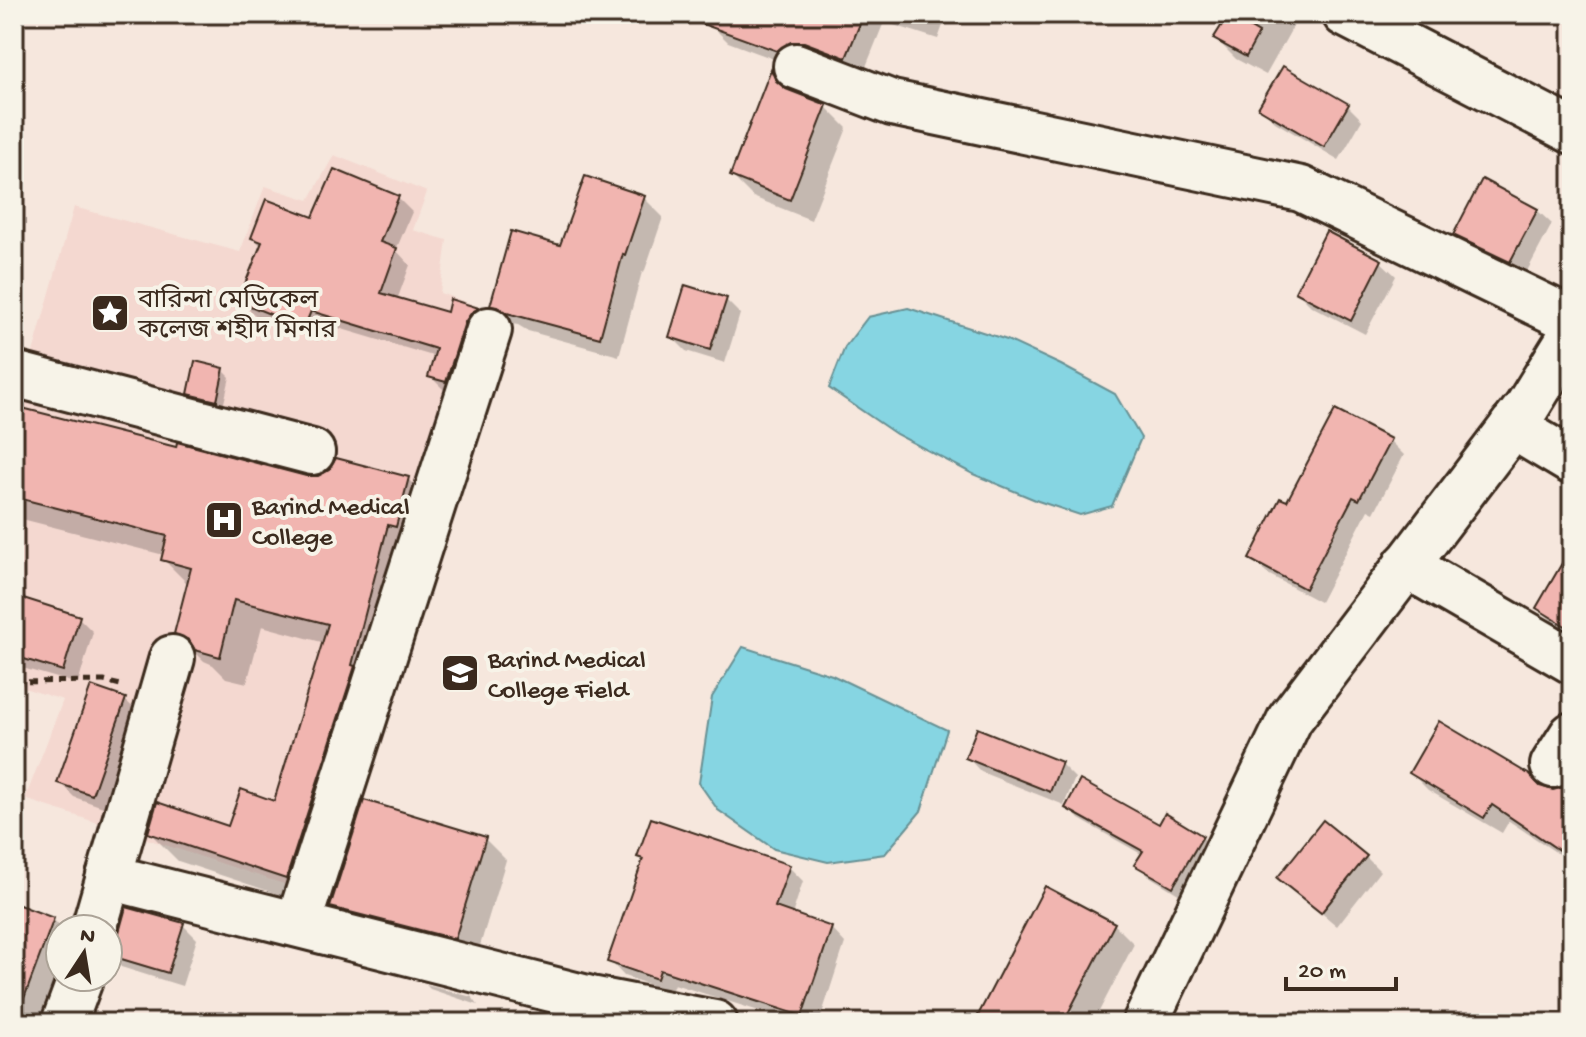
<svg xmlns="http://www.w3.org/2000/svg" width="1586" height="1037" viewBox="0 0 1586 1037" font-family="'Gochi Hand','Noto Sans Bengali',sans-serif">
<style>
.built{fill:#f4d8d0}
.water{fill:#86d5e2;stroke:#689194;stroke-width:2}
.shadow{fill:#0003}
.building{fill:#f1b5b0;stroke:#3b2a1e;stroke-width:2}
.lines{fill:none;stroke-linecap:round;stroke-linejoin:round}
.minor-casing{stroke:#3b2a1e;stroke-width:50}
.path{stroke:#3b2a1e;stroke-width:5;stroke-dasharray:8 6;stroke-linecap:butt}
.minor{stroke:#f7f3e8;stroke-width:44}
.labels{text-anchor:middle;stroke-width:8;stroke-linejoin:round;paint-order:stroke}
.poi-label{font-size:26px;fill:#3b2a1e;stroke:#f7f3e8;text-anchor:start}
</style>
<rect width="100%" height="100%" fill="#f6e7dd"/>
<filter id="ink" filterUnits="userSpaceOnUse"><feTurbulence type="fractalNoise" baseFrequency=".0125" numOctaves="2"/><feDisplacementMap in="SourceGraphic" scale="16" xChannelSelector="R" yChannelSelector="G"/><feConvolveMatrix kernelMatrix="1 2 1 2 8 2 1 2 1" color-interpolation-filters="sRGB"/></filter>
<g filter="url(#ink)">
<path class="built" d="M 334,155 L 427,192 L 413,230 L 447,240 L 440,293 L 503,315 L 308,892 L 25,799 L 63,700 L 14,685 L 14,354 L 32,356 L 74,207 L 240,252 L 265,186 L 309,200 Z"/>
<g class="water">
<path d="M 908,308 L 1007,340 L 1061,365 L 1115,394 L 1141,438 L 1112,506 L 1080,515 L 1038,501 L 973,474 L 896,434 L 829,388 L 845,347 L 868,317 Z"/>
<path d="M 743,647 L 832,675 L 947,730 L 921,811 L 885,854 L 828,862 L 774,849 L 718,810 L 699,783 L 712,697 Z"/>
</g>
<g class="shadow">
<path d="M 715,14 L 947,14 L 938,39 L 884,22 L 863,74 L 795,67 L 728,42 L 711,25 Z"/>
<path d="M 1231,14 L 1311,14 L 1309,19 L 1300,14 L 1266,75 L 1236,59 L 1216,39 Z"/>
<path d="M 772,73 L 792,93 L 826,107 L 847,128 L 811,220 L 753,197 L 732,176 Z"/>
<path d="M 1348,106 L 1362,120 L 1339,160 L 1275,122 L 1260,107 Z"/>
<path d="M 398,198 L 412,212 L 396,250 L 410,265 L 397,300 L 448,315 L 452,302 L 478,309 L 492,323 L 460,395 L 445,391 L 430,376 L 436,357 L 325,324 L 318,341 L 255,315 L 240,301 L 262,247 L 253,237 Z"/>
<path d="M 644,198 L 663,217 L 644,273 L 642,272 L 619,356 L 528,331 L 518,325 L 512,324 L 492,305 L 562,247 Z"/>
<path d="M 1537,210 L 1552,224 L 1525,275 L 1470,249 L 1455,234 Z"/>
<path d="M 1327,233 L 1381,262 L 1396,276 L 1365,334 L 1311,306 L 1297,292 Z"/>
<path d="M 726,300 L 740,314 L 725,363 L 686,351 L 671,336 Z"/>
<path d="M 223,370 L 230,377 L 223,407 L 197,400 L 190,393 Z"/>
<path d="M 14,408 L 177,449 L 305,478 L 408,479 L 435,506 L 314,906 L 178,861 L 150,833 L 230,828 L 276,803 L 325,643 L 262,626 L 247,683 L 226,678 L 213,665 L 204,661 L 176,633 L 189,585 L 163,559 L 164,555 L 14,517 Z"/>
<path d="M 1390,441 L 1404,455 L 1374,513 L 1368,510 L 1320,602 L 1266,573 L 1252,559 L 1288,504 Z"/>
<path d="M 1572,562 L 1572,634 L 1553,622 L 1538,608 Z"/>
<path d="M 79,618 L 93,632 L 78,684 L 19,667 L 14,661 L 14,623 Z"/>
<path d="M 125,700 L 140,714 L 106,808 L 74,797 L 60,783 Z"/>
<path d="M 967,757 L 1061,764 L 1075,778 L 1064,805 L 981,772 Z"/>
<path d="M 1411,773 L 1551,792 L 1565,789 L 1572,783 L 1572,863 L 1509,821 L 1502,833 L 1428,790 Z"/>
<path d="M 1068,807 L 1202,837 L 1213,849 L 1185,898 L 1149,876 L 1137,865 L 1143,855 L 1079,819 Z"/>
<path d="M 485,839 L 506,860 L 476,959 L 353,928 L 332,907 Z"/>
<path d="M 640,857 L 789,867 L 803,881 L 792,915 L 831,928 L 845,943 L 819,1023 L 797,1023 L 674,984 L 671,992 L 624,976 L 610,961 L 644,861 Z"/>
<path d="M 1366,857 L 1380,871 L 1337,926 L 1280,878 Z"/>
<path d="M 14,905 L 53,919 L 62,929 L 60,929 L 60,977 L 44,1023 L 32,1023 L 14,1016 Z"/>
<path d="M 1114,924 L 1134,944 L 1093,1023 L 976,1023 Z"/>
<path d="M 183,925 L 197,939 L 182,986 L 121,967 L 108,954 L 120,938 Z"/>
<path d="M 426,985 L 472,997 L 478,1005 L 430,989 Z"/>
</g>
<g class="building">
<path d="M 687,14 L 864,14 L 846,58 L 804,42 L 791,42 L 777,51 L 686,18 Z"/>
<path d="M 1228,15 L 1259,33 L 1246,57 L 1213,39 Z"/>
<path d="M 1283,66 L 1349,104 L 1324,147 L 1258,108 Z"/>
<path d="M 771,69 L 776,81 L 786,89 L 827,105 L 790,200 L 730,176 Z"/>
<path d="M 334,169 L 399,196 L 380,242 L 397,248 L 381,293 L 447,312 L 450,299 L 479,308 L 472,312 L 465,322 L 446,382 L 428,377 L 436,349 L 311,311 L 304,328 L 238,301 L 262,242 L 251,238 L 266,199 L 313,217 Z"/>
<path d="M 585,176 L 645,196 L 625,255 L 623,254 L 600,338 L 507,313 L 497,307 L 490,306 L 511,231 L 560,245 Z"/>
<path d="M 1482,179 L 1538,209 L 1510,262 L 1453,235 Z"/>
<path d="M 1326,231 L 1382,260 L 1351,321 L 1295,292 Z"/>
<path d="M 685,285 L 727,298 L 710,350 L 669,337 Z"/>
<path d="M 195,361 L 224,368 L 217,401 L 188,394 Z"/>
<path d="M 14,406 L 176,447 L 177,442 L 306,476 L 318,476 L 329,470 L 336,458 L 409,477 L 396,527 L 388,525 L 352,665 L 355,666 L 286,879 L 148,833 L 157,802 L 228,826 L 241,789 L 274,801 L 328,624 L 234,600 L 220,657 L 195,650 L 189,640 L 174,634 L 191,568 L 161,560 L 167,536 L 14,497 Z"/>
<path d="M 1335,410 L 1391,439 L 1359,500 L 1353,497 L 1305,589 L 1249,559 L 1280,498 L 1287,501 Z"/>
<path d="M 1572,546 L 1572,630 L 1536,608 Z"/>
<path d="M 20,597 L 80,616 L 63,671 L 14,656 L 14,616 Z"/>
<path d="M 91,686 L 126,698 L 92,795 L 57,783 Z"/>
<path d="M 1439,721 L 1530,775 L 1540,786 L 1553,790 L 1564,787 L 1572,780 L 1572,859 L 1492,805 L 1484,818 L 1409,773 Z"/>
<path d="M 977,728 L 1062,762 L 1050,792 L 965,758 Z"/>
<path d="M 1080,780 L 1159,824 L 1165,813 L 1203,836 L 1173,887 L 1134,865 L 1143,851 L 1065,808 Z"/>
<path d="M 364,800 L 486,837 L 455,939 L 330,907 Z"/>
<path d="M 651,818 L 790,865 L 775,907 L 832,927 L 802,1016 L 660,970 L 657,979 L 607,962 L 643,859 L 637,857 Z"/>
<path d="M 1323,820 L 1367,856 L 1321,913 L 1277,878 Z"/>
<path d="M 1045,886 L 1115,923 L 1063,1023 L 974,1023 Z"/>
<path d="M 14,903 L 54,918 L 17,1017 L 14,1016 Z"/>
<path d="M 126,907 L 184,923 L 168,973 L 108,955 L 108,949 L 118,936 Z"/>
</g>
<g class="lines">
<g class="minor-casing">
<g id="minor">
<path d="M 1345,14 L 1572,131"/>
<path d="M 796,66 L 892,103 L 1301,189 L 1572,320"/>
<path d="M 14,374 L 312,452"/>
<path d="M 1512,426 L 1572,462"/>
<path d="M 1406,565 L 1572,661"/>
<path d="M 1553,765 L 1572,735"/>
<path d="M 109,877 L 591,999 L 715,1023"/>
<path d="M 298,924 L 489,330"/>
<path d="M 94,929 L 172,658"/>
<path d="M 64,1023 L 81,977"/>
<path d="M 1145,1023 L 1290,719 L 1527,407 L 1572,334"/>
</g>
</g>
<path class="path" d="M 14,682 L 104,681 L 125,686"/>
<use href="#minor" class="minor"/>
</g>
</g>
<defs>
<g id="sight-square" transform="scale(2)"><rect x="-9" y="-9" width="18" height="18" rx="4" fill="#3b2a1e" stroke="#f7f3e8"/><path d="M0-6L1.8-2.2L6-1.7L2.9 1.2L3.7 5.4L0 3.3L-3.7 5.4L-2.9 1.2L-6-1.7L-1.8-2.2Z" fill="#fff"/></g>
<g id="hospital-square" transform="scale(2)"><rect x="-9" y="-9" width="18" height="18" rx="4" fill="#3b2a1e" stroke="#f7f3e8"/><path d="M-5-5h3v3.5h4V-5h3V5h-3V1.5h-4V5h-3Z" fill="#fff"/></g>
<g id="university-square" transform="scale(2)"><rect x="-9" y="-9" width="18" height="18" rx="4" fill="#3b2a1e" stroke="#f7f3e8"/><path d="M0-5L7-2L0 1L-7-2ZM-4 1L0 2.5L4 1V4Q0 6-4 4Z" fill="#fff"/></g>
</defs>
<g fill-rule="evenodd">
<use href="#sight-square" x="110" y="313"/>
<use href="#hospital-square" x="224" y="520"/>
<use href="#university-square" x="460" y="673"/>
</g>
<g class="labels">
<g class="poi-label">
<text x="138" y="307">বারিন্দা মেডিকেল<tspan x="138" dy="30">কলেজ শহীদ মিনার</tspan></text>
<text x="252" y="514">Barind Medical<tspan x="252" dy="30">College</tspan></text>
<text x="488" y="667">Barind Medical<tspan x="488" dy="30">College Field</tspan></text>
</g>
</g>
<rect width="1586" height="1037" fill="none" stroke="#f7f3e8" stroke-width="48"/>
<rect x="24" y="24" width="1538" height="989" fill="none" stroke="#3b2a1e" stroke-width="3" filter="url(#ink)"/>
<g transform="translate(84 953) rotate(12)"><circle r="38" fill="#f7f3e8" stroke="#aca397" stroke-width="2"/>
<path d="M0-6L14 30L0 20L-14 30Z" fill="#3b2a1e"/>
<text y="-12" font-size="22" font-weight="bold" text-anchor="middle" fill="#3b2a1e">N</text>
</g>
<path d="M1286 977v12h110v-12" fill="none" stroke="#3b2a1e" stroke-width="4"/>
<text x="1298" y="977" font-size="24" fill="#3b2a1e" stroke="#f7f3e8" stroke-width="6" paint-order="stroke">20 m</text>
</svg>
